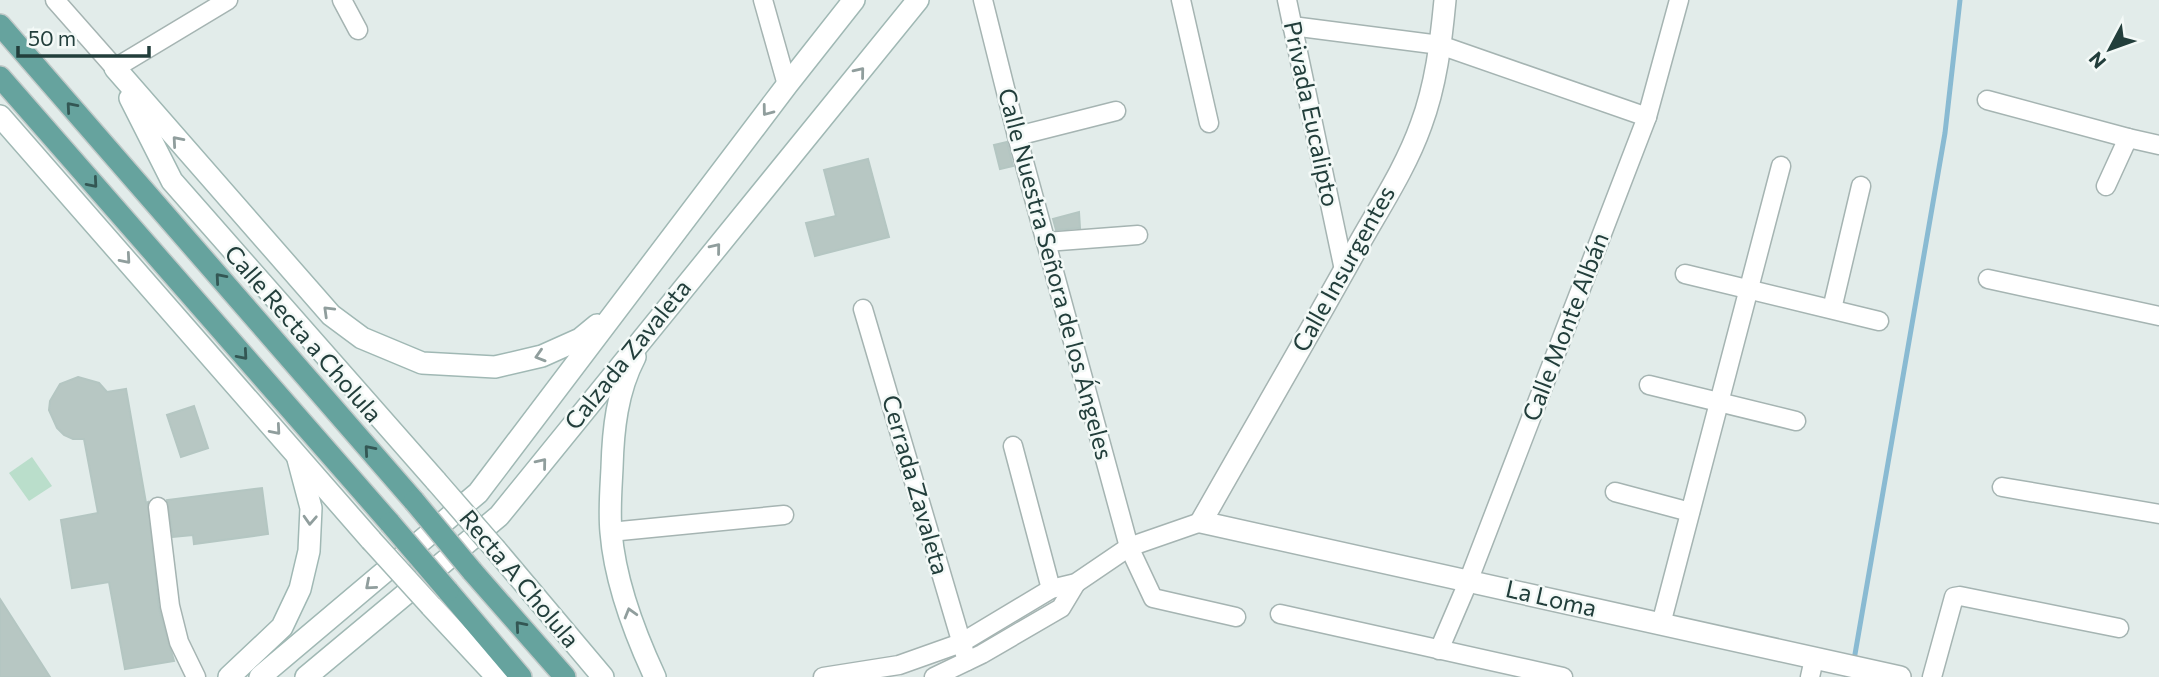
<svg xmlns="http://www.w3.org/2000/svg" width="2159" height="677" viewBox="0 0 2159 677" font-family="Commissioner,sans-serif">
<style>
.green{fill:#badecb}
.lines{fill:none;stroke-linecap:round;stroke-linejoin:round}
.stream{stroke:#89bad2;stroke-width:5}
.building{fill:#b7c7c3;stroke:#b4c6c2;stroke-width:2}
.minor-casing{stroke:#a5b4b2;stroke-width:21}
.tertiary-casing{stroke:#a5b4b2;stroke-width:24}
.secondary-casing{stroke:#a0b8b4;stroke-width:24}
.primary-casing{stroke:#c1c9c8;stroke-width:24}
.minor{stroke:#fff;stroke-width:18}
.tertiary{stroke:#fff;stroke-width:21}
.secondary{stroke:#fff;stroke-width:21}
.primary{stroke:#66a39e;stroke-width:21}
.secondary-bridge-casing{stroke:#a0b8b4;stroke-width:24;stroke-linecap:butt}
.primary-bridge-casing{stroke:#c1c9c8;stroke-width:24;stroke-linecap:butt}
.secondary-bridge{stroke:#fff;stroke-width:21}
.primary-bridge{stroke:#66a39e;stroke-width:21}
.oneway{stroke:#909e9d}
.oneway2{stroke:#335754}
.labels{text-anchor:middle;stroke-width:5;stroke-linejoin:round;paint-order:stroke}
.street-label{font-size:24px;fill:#223e3b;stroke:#f3f9f7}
</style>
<rect width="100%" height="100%" fill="#e2ecea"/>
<path class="green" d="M 32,457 L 52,486 L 29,501 L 9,473 Z"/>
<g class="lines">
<path class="stream" d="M 1854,660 L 1945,133 L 1960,0"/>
</g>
<g class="building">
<path d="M 1007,142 L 1013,166 L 1000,169 L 994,145 Z"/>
<path d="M 868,159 L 889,237 L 815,256 L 806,223 L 836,216 L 824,170 Z"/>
<path d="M 1079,212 L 1080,228 L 1056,230 L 1053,219 Z"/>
<path d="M 78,377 L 99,383 L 107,392 L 126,389 L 146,503 L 148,502 L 159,608 L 174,661 L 125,669 L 109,582 L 72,588 L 61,520 L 98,513 L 84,439 L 73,439 L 64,435 L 57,428 L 49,410 L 50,401 L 60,384 Z"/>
<path d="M 194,406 L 208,448 L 181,457 L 167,415 Z"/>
<path d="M 262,488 L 268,534 L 194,544 L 193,535 L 173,537 L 167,500 Z"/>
<path d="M 0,599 L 50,677 L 0,677 Z"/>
</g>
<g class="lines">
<g class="minor-casing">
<g id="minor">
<path d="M 55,0 L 115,68 L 228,0"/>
<path d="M 342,0 L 358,30"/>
<path d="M 763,0 L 787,85"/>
<path d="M 983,0 L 1017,136 L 1129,547 L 1153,598 L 1236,617"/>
<path d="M 1181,0 L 1209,123"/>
<path d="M 1287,0 L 1344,270"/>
<path d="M 1292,26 L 1440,45 L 1647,117"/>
<path d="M 1987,100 L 2128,138"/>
<path d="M 1017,136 L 1116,111"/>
<path d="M 2106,186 L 2128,138 L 2159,145"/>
<path d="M 1046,242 L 1138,235"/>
<path d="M 1685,274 L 1879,321"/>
<path d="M 1988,279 L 2159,316"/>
<path d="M 863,309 L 967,661"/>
<path d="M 1832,309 L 1861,186"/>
<path d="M 1649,385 L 1796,421"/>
<path d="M 1013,446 L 1051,589"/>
<path d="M 2002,487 L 2159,514"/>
<path d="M 1615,492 L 1690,512"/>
<path d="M 158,507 L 170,606 L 179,642 L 196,677"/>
<path d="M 610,532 L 784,515"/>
<path d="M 1280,614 L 1563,677"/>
<path d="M 1661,624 L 1781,166"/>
<path d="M 1439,650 L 1466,587 L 1647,117 L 1679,0"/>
<path d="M 823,677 L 899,665 L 961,643 L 1051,589 L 1076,583 L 1129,547 L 1201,522"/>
<path d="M 934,677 L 982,654 L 1061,608 L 1076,583"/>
<path d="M 1810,677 L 1814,659"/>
<path d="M 1932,677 L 1954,597 L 1960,596 L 2119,628"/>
</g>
</g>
<g class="tertiary-casing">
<path id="tertiary" d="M 1445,0 C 1441,42 1436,85 1421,125 C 1405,170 1377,211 1354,253 C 1304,343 1252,432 1201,522 L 1900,677"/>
</g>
<g class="secondary-casing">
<g id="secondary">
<path d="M 115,68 L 331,315 L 362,338 L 422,363 L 495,367 L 542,356 L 580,339 L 597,325"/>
<path d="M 130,98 L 172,181 L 436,481"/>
<path d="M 0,116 L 371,540"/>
<path d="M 635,357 C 617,391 613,430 612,468 C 611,489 609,511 611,532 C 615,582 634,632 655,677"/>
<path d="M 496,550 L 603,677"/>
<path d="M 431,606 L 497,677"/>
<path d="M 229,677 L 282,627 L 300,589 L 309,551 L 311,508 L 298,459"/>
<path d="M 260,677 L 478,493 L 787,85 L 854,0"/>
<path d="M 306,677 L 499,516 L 918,0"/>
</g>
</g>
<g class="primary-casing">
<g id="primary">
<path d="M 0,25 L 414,501"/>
<path d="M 0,77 L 390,523"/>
<path d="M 472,571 L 565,677"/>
<path d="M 448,591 L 521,677"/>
</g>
</g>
<use href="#minor" class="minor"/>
<use href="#tertiary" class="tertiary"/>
<use href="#secondary" class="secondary"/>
<use href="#primary" class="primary"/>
<g class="secondary-bridge-casing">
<g id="secondary-bridge">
<path d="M 436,481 L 496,550"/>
<path d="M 371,540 L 431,606"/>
</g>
</g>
<g class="primary-bridge-casing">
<g id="primary-bridge">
<path d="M 414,501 L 472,571"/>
<path d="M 390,523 L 448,591"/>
</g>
</g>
<use href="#secondary-bridge" class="secondary-bridge"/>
<use href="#primary-bridge" class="primary-bridge"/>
</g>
<defs><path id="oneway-chevron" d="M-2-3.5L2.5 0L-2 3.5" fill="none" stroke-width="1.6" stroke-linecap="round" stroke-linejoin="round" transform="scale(1.75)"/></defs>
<g class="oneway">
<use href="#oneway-chevron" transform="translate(860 72) rotate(-51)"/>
<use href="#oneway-chevron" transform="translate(767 111) rotate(127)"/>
<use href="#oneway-chevron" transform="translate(177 141) rotate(-131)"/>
<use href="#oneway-chevron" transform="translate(716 248) rotate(-51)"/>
<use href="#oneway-chevron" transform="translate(126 259) rotate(49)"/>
<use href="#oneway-chevron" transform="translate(328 311) rotate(-136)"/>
<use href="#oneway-chevron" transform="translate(540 356) rotate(163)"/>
<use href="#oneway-chevron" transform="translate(276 430) rotate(49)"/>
<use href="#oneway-chevron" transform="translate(542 463) rotate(-51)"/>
<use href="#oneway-chevron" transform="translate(310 520) rotate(93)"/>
<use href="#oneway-chevron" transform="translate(370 585) rotate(139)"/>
<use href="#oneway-chevron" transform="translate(630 613) rotate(-106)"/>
</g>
<g class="oneway2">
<use href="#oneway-chevron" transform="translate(71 107) rotate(-131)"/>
<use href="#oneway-chevron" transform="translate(93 183) rotate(49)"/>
<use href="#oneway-chevron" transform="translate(220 278) rotate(-131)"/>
<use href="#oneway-chevron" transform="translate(243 355) rotate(49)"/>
<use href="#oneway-chevron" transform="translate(369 450) rotate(-131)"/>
<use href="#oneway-chevron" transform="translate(520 626) rotate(-131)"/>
</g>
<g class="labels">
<g class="street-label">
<text transform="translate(1311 114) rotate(78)" y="8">Privada Eucalipto</text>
<text transform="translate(1344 269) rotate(-61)" y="8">Calle Insurgentes</text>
<text transform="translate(1055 274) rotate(75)" y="8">Calle Nuestra Señora de los Ángeles</text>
<text transform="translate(1566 327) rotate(-69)" y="8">Calle Monte Albán</text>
<text transform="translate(303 334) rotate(49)" y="8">Calle Recta a Cholula</text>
<text transform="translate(628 355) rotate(-51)" y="8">Calzada Zavaleta</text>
<text transform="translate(915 485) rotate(74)" y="8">Cerrada Zavaleta</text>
<text transform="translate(519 579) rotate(50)" y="8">Recta A Cholula</text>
<text transform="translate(1551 599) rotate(13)" y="8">La Loma</text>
</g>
</g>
<g transform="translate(2110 49) rotate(229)" stroke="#f3f9f7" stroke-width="5" paint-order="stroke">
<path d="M0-5L12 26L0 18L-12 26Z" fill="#223e3b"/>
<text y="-10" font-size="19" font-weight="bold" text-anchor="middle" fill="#223e3b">N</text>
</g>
<path d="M18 46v10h131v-10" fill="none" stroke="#223e3b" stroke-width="3.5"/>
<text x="28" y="46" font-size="21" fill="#223e3b" stroke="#f3f9f7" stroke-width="5" paint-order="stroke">50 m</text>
</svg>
